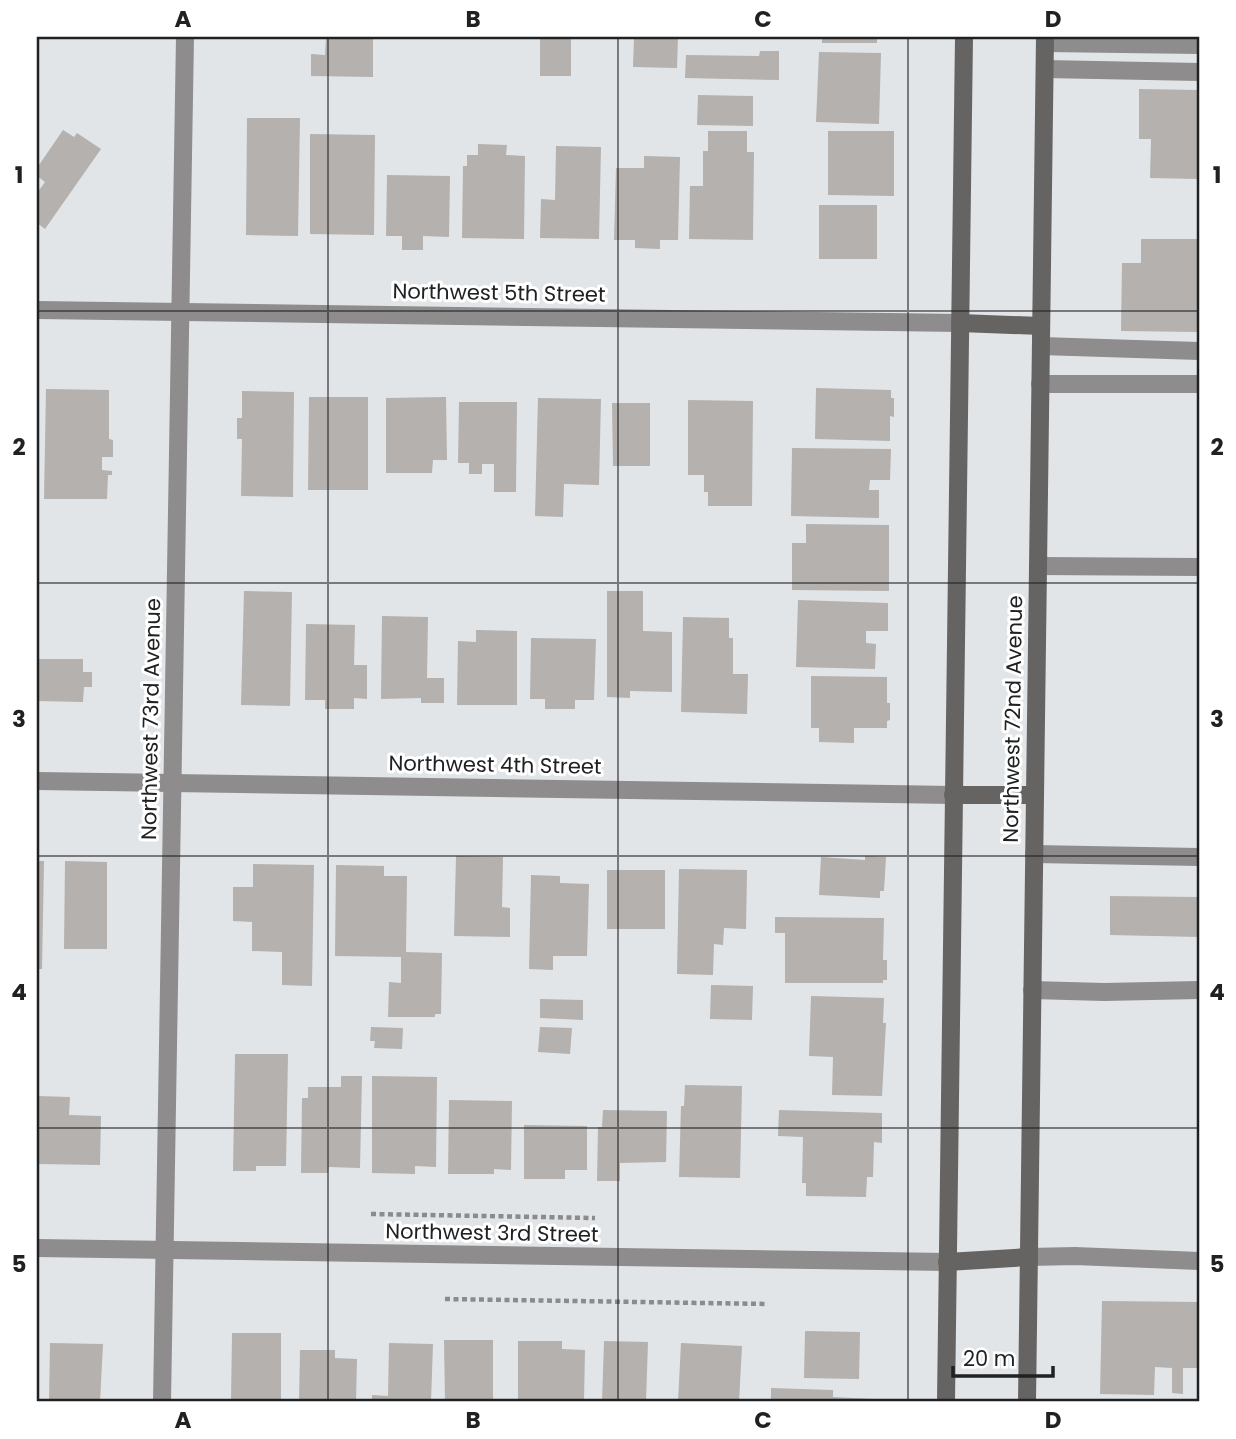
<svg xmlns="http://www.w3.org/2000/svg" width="1236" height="1439" viewBox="0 0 1236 1439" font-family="Poppins,sans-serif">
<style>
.building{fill:#b4b1ae}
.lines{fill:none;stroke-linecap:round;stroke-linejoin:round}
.path{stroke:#898b8d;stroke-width:4.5;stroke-dasharray:5 3.5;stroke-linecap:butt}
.service{stroke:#8e8c8c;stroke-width:18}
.minor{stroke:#8e8c8c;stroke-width:18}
.secondary{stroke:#666363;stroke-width:18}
.grid{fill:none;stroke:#202122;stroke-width:2;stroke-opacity:0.55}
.labels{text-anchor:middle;stroke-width:6;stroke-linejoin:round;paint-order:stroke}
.street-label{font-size:21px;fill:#202122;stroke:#fff}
.neatline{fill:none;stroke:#202122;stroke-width:2.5}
.grid-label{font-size:23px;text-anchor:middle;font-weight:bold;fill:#202122}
</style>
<rect width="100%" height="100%" fill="#e2e5e8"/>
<g class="building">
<path d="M 326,37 L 373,37 L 373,77 L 311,76 L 311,54 L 325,55 Z"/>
<rect x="540" y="37" width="31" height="39"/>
<path d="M 634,37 L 678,37 L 677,68 L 633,67 Z"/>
<rect x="822" y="37" width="55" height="6"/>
<path d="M 760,51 L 779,51 L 779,80 L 685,78 L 686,55 L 759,56 Z"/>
<path d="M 819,52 L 881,53 L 879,124 L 816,122 Z"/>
<path d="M 1139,89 L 1199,90 L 1199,179 L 1150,178 L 1151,139 L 1139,139 Z"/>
<path d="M 698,95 L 753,96 L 753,126 L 697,125 Z"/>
<path d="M 247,118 L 300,118 L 298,236 L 246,235 Z"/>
<path d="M 63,130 L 74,137 L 77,133 L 101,149 L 45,229 L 37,223 L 37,193 L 45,182 L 37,176 L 37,168 Z"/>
<path d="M 708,131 L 747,131 L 747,152 L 754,152 L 753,240 L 689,239 L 690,186 L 703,186 L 703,151 L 708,151 Z"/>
<path d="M 828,131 L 894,131 L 894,196 L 828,195 Z"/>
<path d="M 310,134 L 375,135 L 374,235 L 310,234 Z"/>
<path d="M 478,144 L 507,145 L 506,155 L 525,156 L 524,239 L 462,238 L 463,166 L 467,166 L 467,155 L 478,155 Z"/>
<path d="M 556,146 L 601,147 L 599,239 L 540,238 L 541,199 L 555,200 Z"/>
<path d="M 644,156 L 680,157 L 678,240 L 660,240 L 660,249 L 635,248 L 635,240 L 614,240 L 616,168 L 644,168 Z"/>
<path d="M 387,175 L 450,176 L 449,237 L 423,236 L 423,250 L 402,250 L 402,236 L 386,236 Z"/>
<rect x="819" y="205" width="58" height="54"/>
<path d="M 1141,239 L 1199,239 L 1199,332 L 1121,331 L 1122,263 L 1141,263 Z"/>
<path d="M 816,388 L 891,390 L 891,398 L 894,398 L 894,417 L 890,416 L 890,441 L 815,439 Z"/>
<path d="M 46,389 L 109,390 L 109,439 L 113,440 L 113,457 L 102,457 L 102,470 L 112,471 L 112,475 L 108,475 L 107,499 L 44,499 Z"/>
<path d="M 242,391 L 294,392 L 293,497 L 241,496 L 242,439 L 237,439 L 237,418 L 242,418 Z"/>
<path d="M 309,397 L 368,397 L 368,490 L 308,490 Z"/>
<path d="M 446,397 L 447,460 L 433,460 L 432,473 L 386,473 L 386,398 Z"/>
<path d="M 538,398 L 601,399 L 599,485 L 564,484 L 563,517 L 535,516 Z"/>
<path d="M 688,400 L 753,401 L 752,506 L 708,506 L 708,492 L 704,492 L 704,475 L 688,475 Z"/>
<path d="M 459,402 L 517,402 L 516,492 L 494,492 L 494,464 L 482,464 L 482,474 L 469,474 L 469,463 L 458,463 Z"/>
<path d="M 612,403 L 650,403 L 650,466 L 613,466 Z"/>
<path d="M 792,448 L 891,449 L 890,480 L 870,480 L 869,490 L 879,490 L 879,518 L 791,516 Z"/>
<path d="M 806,524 L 889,525 L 889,591 L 792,590 L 792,543 L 806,543 Z"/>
<path d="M 244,591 L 292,592 L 290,706 L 241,705 Z"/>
<path d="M 607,591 L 643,591 L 643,631 L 672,632 L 672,692 L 630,691 L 630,698 L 607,697 Z"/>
<path d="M 798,600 L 888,603 L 888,631 L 866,631 L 866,643 L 876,644 L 875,669 L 796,667 Z"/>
<path d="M 382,616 L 428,617 L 427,678 L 444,678 L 444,703 L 421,703 L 421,698 L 381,699 Z"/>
<path d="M 683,617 L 729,618 L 729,638 L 733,638 L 733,674 L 748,674 L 747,714 L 681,712 Z"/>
<path d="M 306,624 L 355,625 L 354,665 L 367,665 L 367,699 L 354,698 L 354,709 L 325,709 L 325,700 L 305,700 Z"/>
<path d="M 476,630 L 517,631 L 517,705 L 457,705 L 458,641 L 476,642 Z"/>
<path d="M 531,638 L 596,639 L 594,700 L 575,700 L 575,709 L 545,709 L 545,699 L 530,699 Z"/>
<path d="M 37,659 L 83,659 L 83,672 L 92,672 L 92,687 L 84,687 L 83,702 L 37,701 Z"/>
<path d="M 811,676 L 887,677 L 887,703 L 890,703 L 890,720 L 887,721 L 887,728 L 854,728 L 854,743 L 819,742 L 819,728 L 811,728 Z"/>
<path d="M 456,856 L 503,857 L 502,907 L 510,908 L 510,937 L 454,936 Z"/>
<path d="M 865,856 L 886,857 L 884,891 L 880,891 L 880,898 L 819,895 L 821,857 L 865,860 Z"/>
<path d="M 37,861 L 44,861 L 42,969 L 37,969 Z"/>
<path d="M 65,861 L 107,862 L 107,949 L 64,949 Z"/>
<path d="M 253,864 L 314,865 L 312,986 L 282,985 L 282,952 L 252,951 L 252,922 L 233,921 L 233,887 L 253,887 Z"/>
<path d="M 336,865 L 384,866 L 384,876 L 407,876 L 406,952 L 442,953 L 441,1014 L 435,1014 L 435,1017 L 388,1017 L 389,982 L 401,983 L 401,957 L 335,956 Z"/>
<path d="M 679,869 L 747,870 L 746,929 L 724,928 L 723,945 L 714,944 L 713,975 L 677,974 Z"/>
<rect x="607" y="870" width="58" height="59"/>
<path d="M 531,875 L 560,876 L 560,883 L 589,884 L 587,956 L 553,956 L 553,970 L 529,969 Z"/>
<path d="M 1110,896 L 1199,897 L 1199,937 L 1110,935 Z"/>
<path d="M 775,917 L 884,918 L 883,960 L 887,960 L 887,980 L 883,980 L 883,983 L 785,983 L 785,933 L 775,933 Z"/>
<path d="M 711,985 L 753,986 L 752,1020 L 710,1019 Z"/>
<path d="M 811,996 L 884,998 L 883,1023 L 886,1023 L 882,1096 L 832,1095 L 833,1057 L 809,1056 Z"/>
<path d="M 540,999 L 583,1000 L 583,1020 L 540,1018 Z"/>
<path d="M 371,1027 L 403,1028 L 402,1049 L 374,1048 L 375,1041 L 370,1041 Z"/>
<path d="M 540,1027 L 572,1028 L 570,1054 L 538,1052 Z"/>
<path d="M 235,1054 L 288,1054 L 286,1166 L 256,1166 L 256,1171 L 233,1171 Z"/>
<path d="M 341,1076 L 362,1076 L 360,1168 L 329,1167 L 328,1173 L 301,1173 L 302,1098 L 308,1098 L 308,1087 L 341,1087 Z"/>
<path d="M 372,1076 L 437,1077 L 436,1167 L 415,1166 L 415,1174 L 372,1173 Z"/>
<path d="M 685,1085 L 742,1086 L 740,1178 L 679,1177 L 681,1106 L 684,1106 Z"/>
<path d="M 37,1096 L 70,1097 L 69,1115 L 101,1116 L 100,1165 L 37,1164 Z"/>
<path d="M 449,1100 L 512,1101 L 511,1170 L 494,1169 L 494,1174 L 448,1174 Z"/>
<path d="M 603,1110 L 667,1111 L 666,1162 L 620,1163 L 620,1181 L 597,1181 L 598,1127 L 602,1127 Z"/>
<path d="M 779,1110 L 882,1113 L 882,1143 L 874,1142 L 873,1177 L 867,1177 L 866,1197 L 806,1196 L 806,1183 L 802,1183 L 803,1137 L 778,1136 Z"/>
<path d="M 524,1125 L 587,1126 L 587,1170 L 565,1170 L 565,1179 L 524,1179 Z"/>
<path d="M 1102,1301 L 1199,1302 L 1199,1368 L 1183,1368 L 1183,1394 L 1172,1393 L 1172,1368 L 1155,1367 L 1154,1395 L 1100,1394 Z"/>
<path d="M 805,1331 L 860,1332 L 859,1379 L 804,1378 Z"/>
<path d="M 232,1333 L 281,1333 L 281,1402 L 231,1402 Z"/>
<path d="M 444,1340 L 493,1340 L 493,1402 L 445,1402 Z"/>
<path d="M 518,1341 L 562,1341 L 562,1349 L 585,1350 L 584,1402 L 518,1402 Z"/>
<path d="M 604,1341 L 648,1342 L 646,1402 L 602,1402 Z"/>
<path d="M 50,1343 L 103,1344 L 100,1402 L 49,1402 Z"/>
<path d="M 389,1343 L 433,1344 L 431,1402 L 372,1402 L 372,1395 L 388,1396 Z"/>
<path d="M 681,1343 L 742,1346 L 739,1402 L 678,1402 Z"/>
<path d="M 300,1350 L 335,1350 L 335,1358 L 357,1359 L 356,1402 L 299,1402 Z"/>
<path d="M 771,1388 L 833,1390 L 833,1397 L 873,1399 L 873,1402 L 771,1402 Z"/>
</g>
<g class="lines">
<g class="path">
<path d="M 371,1214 L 595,1218"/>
<path d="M 445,1299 L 768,1304"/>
</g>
<g class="service">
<path d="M 1045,69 L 1199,72"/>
<path d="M 1041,346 L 1199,351"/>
<path d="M 1040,384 L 1199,384"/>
<path d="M 1038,566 L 1199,567"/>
<path d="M 1034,854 L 1199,857"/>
<path d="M 1032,990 L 1104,992 L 1199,990"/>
<path d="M 1029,1257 L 1075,1256 L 1199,1261"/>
</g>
<g class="minor">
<path d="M 1045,43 L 1199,45"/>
<path d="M 37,310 L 960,323"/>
<path d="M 37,781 L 953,795"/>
<path d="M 37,1248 L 947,1262"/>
<path d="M 162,1402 L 185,37"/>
</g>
<g class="secondary">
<path d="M 960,323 L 1041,326"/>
<path d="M 953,795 L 1035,795"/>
<path d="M 947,1262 L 1029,1257"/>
<path d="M 946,1402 L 964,37"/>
<path d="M 1027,1402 L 1045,37"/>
</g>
</g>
<path class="grid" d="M 328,37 L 328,1402M 618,37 L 618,1402M 908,37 L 908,1402M 37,311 L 1199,311M 37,583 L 1199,583M 37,856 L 1199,856M 37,1128 L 1199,1128"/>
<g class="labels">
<g class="street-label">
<text transform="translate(499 293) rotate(1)" y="7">Northwest 5th Street</text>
<text transform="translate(151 719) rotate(-89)" y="7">Northwest 73rd Avenue</text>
<text transform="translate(1013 719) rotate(-89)" y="7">Northwest 72nd Avenue</text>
<text transform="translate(495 765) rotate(1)" y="7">Northwest 4th Street</text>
<text transform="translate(492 1233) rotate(1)" y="7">Northwest 3rd Street</text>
</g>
</g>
<rect width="1236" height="1439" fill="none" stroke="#ffffff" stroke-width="77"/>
<path d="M953 1366v10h100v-10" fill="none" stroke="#202122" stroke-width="3.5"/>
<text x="963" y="1366" font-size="21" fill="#202122" stroke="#ffffff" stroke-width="5" paint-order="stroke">20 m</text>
<rect x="38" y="38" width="1160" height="1362" class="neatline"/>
<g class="grid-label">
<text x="183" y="27">A</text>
<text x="473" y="27">B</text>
<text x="763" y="27">C</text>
<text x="1053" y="27">D</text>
<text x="19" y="183">1</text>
<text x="1217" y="183">1</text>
<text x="19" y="455">2</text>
<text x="1217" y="455">2</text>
<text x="19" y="727">3</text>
<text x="1217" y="727">3</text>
<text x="19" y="1000">4</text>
<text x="1217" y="1000">4</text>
<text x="19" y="1272">5</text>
<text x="1217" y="1272">5</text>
<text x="183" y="1428">A</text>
<text x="473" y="1428">B</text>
<text x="763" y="1428">C</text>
<text x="1053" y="1428">D</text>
</g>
</svg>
